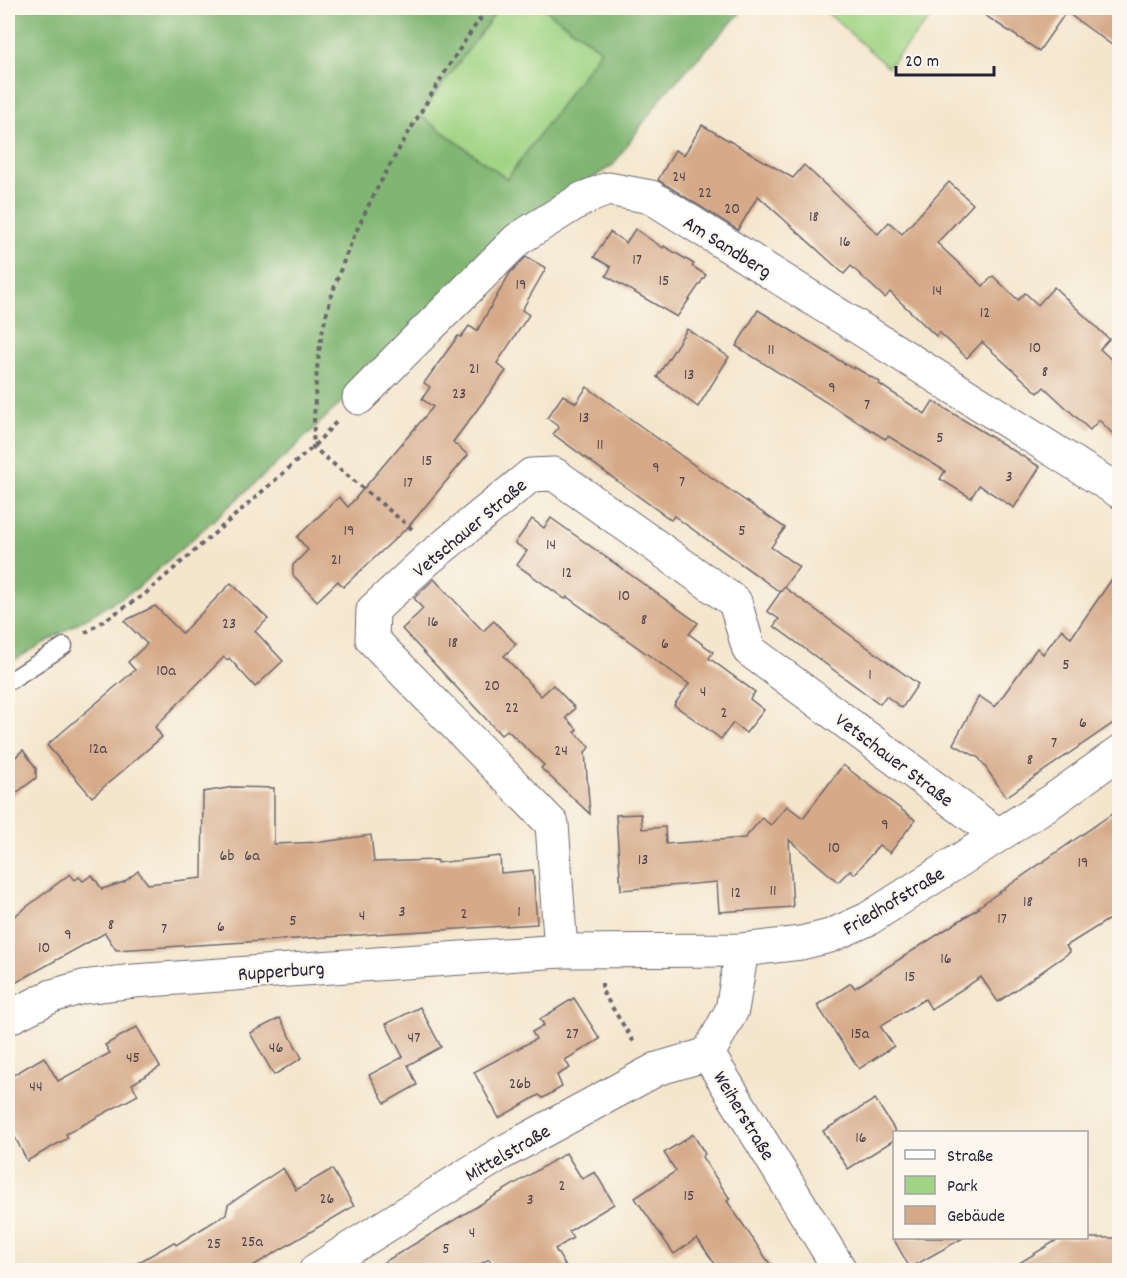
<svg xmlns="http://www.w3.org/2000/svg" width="1127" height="1278" viewBox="0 0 1127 1278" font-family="Dekko,sans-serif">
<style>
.green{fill:#a0d484;stroke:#617b60;stroke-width:1.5}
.forest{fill:#80b672;stroke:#516c56;stroke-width:1.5}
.building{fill:#d6aa89}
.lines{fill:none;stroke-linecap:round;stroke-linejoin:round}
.lane-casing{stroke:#6c676e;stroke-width:19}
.street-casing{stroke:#6c676e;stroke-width:35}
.path{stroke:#6c676e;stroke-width:4;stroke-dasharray:4.5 4.5;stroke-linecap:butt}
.lane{stroke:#fff;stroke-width:16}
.street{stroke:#fff;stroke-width:33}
.labels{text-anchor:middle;stroke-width:4.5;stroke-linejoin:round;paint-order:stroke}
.number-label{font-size:16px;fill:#4f444e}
.street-label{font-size:20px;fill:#22223b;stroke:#fbf7ec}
</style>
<rect width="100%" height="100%" fill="#fbf7ec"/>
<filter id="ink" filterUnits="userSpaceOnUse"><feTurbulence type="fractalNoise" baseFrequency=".0167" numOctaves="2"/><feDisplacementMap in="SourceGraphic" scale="12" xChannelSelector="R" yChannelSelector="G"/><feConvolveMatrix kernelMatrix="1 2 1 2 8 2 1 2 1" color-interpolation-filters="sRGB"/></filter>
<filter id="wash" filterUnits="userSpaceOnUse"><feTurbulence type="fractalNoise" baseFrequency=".008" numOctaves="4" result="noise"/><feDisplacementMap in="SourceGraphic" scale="24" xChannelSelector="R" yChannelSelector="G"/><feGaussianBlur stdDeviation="1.35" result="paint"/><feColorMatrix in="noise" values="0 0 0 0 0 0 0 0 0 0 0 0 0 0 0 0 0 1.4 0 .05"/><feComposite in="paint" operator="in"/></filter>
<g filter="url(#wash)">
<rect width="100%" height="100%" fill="#f4e6cd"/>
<g class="green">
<path d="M 499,8 L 543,8 L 601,50 L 507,179 L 420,115 Z"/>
<path d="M 822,8 L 939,8 L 888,67 Z"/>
</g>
<path class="forest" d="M 8,8 L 499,8 L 420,115 L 507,179 L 601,50 L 543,8 L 745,8 L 663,95 L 613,165 L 503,236 L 363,381 L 291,451 L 136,589 L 8,664 Z"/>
<g id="blocks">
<g class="building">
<path d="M 974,8 L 1119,8 L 1119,50 L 1066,12 L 1039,51 Z"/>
<path d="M 702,125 L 793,178 L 804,165 L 878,234 L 889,222 L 902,234 L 949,182 L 973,204 L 937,243 L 983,286 L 993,276 L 1018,300 L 1025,293 L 1038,305 L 1054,287 L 1109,339 L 1100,349 L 1119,367 L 1119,440 L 1099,420 L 1090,430 L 1044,387 L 1038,393 L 982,342 L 967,358 L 939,332 L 936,336 L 890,292 L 885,298 L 851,266 L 844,274 L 758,196 L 738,230 L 658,180 L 675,150 L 684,155 Z"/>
<path d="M 635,229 L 663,248 L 664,246 L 694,264 L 692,266 L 706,275 L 677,317 L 606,276 L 611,267 L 594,257 L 610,232 L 626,243 Z"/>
<path d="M 526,257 L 546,268 L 522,310 L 529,315 L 497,363 L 506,371 L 453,442 L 468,455 L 409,526 L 343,587 L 338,581 L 317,601 L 293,575 L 293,565 L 308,550 L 297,537 L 339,497 L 348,507 L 433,407 L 422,399 L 430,387 L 424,383 L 458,336 L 461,337 L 469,326 L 477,331 L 510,273 Z"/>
<path d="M 758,310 L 853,369 L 854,367 L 880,382 L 879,384 L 925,414 L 933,401 L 1040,467 L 1014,508 L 979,485 L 971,498 L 940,479 L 945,471 L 888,436 L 885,439 L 736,346 Z"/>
<path d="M 687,329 L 729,357 L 698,407 L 657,377 Z"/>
<path d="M 587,387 L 705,473 L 785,528 L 771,547 L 799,567 L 780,592 L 674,516 L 671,520 L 553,434 L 559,427 L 547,418 L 563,395 L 576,403 Z"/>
<path d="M 551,518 L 698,623 L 689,634 L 713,652 L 709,658 L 755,692 L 750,699 L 764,710 L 746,733 L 733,723 L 721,739 L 698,722 L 674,705 L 689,684 L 567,597 L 565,599 L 517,565 L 527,551 L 515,543 L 532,519 L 544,528 Z"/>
<path d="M 1119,569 L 1119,719 L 1006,797 L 979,758 L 953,744 L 979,696 L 995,707 L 1037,648 L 1043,654 L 1062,629 L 1071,638 Z"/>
<path d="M 434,579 L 483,631 L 494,621 L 516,644 L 504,656 L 541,696 L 553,685 L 575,708 L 566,718 L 577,729 L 575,732 L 590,747 L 585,752 L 590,814 L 541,768 L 544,765 L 507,730 L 501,735 L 402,629 L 423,609 L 414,598 Z"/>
<path d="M 231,583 L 268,619 L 255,631 L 283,661 L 255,687 L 229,658 L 227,660 L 224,657 L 155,727 L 162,737 L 92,797 L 47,745 L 135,670 L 128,662 L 147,644 L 124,621 L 155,606 L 182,633 Z"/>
<path d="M 784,587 L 918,684 L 902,708 L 886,696 L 880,704 L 774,626 L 779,619 L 767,611 Z"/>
<path d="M 23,750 L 36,768 L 36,778 L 8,799 L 8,764 Z"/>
<path d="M 843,765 L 915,820 L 890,853 L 879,845 L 855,874 L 850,870 L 838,882 L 789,840 L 793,907 L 719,912 L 717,882 L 621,890 L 616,815 L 641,814 L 642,829 L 665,827 L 666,844 L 745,838 L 762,818 L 771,825 L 787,806 L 803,818 Z"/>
<path d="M 234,787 L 274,788 L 274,844 L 322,842 L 371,835 L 374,862 L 437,860 L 437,863 L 500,856 L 501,873 L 533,870 L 537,924 L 116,950 L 105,933 L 8,987 L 8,921 L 70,874 L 75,880 L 79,877 L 83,881 L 92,875 L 102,889 L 124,882 L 138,871 L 148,884 L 202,878 L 203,792 Z"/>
<path d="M 1119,809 L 1119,913 L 1066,946 L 1070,952 L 998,1002 L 981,977 L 931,1009 L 925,999 L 880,1026 L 894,1046 L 859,1069 L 817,1005 L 851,983 L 855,988 L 979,908 L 978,907 Z"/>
<path d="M 574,998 L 600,1039 L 565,1060 L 570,1068 L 557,1075 L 562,1087 L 543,1098 L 539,1095 L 499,1118 L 474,1072 L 536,1039 L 532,1032 L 544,1025 L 540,1019 Z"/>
<path d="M 420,1007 L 441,1047 L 408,1065 L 417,1085 L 385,1103 L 369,1075 L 403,1057 L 386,1024 Z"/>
<path d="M 280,1018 L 302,1058 L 274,1075 L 250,1033 Z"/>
<path d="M 137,1027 L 160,1067 L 132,1084 L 138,1095 L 66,1134 L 68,1138 L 27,1161 L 8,1123 L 8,1078 L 44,1057 L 58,1081 L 110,1053 L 105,1045 Z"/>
<path d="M 875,1099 L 896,1132 L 894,1140 L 848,1169 L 823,1131 Z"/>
<path d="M 693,1134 L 705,1154 L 702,1157 L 730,1199 L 727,1201 L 774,1270 L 719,1270 L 697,1238 L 674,1254 L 635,1198 L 676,1171 L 664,1153 Z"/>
<path d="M 566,1153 L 582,1179 L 595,1172 L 614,1204 L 569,1231 L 573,1238 L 555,1249 L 568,1270 L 496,1270 L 489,1259 L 470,1270 L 371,1270 Z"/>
<path d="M 283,1168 L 296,1190 L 332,1169 L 354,1206 L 246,1270 L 125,1270 L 174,1242 L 176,1245 L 226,1214 L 228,1205 Z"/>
<path d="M 893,1238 L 963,1238 L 910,1268 Z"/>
<path d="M 1060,1238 L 1119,1238 L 1119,1270 L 1008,1270 Z"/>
</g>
</g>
</g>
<g filter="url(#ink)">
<use href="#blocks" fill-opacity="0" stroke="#6c676e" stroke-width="1.5"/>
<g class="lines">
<g class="lane-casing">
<path id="lane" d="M 8,682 L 64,646"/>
</g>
<g class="street-casing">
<g id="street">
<path d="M 359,398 L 404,352 L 518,239 L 582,199 L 608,189 L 651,197 L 1120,492"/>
<path d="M 742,950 L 732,1010 L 708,1054 L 840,1270"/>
<path d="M 561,951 L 552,824 L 372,639 L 373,610 L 428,559 L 531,475 L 554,474 L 735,602 L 749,650 L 998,835"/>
<path d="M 8,1018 L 52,996 L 83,987 L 134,981 L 561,951 L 742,950 L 801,943 L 830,936 L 868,919 L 1052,801 L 1120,752"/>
<path d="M 316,1270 L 500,1154 L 657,1069 L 708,1054"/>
</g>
</g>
<g class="path">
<path d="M 412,529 L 313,447 C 315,401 315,356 327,312 C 346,241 382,177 419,115 C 441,78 463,42 488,8"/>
<path d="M 85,633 L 145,594 L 313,447 L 338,420"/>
<path d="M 602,983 L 602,991 L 635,1044"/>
</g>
<use href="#lane" class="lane"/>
<use href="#street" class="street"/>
</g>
</g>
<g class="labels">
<g class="number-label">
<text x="679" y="181">24</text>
<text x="705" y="197">22</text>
<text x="732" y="213">20</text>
<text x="814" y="221">18</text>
<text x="845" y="246">16</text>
<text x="637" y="264">17</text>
<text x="664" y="285">15</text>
<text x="521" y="289">19</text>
<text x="937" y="295">14</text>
<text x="985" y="317">12</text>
<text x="1035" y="352">10</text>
<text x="771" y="354">11</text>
<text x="474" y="373">21</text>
<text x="1045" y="376">8</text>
<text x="689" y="379">13</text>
<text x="832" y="392">9</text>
<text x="459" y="398">23</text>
<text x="867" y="409">7</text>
<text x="584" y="422">13</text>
<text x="940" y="442">5</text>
<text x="600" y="449">11</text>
<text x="427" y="465">15</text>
<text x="656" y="472">9</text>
<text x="1009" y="481">3</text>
<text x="682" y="486">7</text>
<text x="408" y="487">17</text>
<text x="349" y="535">19</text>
<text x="742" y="535">5</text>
<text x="551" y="549">14</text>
<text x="336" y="564">21</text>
<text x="567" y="577">12</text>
<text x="624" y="600">10</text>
<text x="644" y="624">8</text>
<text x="433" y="626">16</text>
<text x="229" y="628">23</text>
<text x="453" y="647">18</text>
<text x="665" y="648">6</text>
<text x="1066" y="669">5</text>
<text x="166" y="675">10a</text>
<text x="870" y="679">1</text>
<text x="492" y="690">20</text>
<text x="703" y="696">4</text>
<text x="512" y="712">22</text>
<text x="724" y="717">2</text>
<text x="1083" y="727">6</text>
<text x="1054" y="747">7</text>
<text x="98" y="753">12a</text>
<text x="561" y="755">24</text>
<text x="1030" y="764">8</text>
<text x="885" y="829">9</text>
<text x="834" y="852">10</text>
<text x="227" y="860">6b</text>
<text x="252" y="860">6a</text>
<text x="643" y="864">13</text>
<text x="1083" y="867">19</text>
<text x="773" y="895">11</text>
<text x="736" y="897">12</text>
<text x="1028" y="906">18</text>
<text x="402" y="916">3</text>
<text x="519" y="916">1</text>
<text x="464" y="918">2</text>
<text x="362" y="920">4</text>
<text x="1002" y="923">17</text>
<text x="293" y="925">5</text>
<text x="111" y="929">8</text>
<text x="221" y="931">6</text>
<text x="164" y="933">7</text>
<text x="68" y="939">9</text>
<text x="44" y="952">10</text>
<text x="946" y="963">16</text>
<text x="910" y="981">15</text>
<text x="572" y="1038">27</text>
<text x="860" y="1038">15a</text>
<text x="414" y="1042">47</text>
<text x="276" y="1052">46</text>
<text x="133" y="1062">45</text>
<text x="520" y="1088">26b</text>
<text x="36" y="1091">44</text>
<text x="861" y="1142">16</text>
<text x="562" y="1190">2</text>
<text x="689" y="1200">15</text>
<text x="327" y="1203">26</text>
<text x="530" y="1204">3</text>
<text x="472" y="1237">4</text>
<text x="252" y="1246">25a</text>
<text x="214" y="1248">25</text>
<text x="446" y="1253">5</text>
</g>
<g class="street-label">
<text transform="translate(728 246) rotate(32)" y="7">Am Sandberg</text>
<text transform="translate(469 527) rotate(-40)" y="7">Vetschauer Straße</text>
<text transform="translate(895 759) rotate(37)" y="7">Vetschauer Straße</text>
<text transform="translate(893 900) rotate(-31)" y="7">Friedhofstraße</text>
<text transform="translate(281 970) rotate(-4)" y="7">Rupperburg</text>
<text transform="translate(745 1115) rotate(59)" y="7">Weiherstraße</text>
<text transform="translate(507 1152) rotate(-30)" y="7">Mittelstraße</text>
</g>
</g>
<rect width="1127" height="1278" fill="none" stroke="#fbf7ec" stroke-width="30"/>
<rect x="893" y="1131" width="195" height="108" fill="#fbf7ec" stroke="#a4a2a5" stroke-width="1.5"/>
<rect x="905" y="1150" width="30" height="9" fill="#ffffff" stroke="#a4a2a5" stroke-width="1.5"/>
<text x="947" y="1161" font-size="18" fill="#22223b">Straße</text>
<rect x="905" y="1176" width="30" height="18" fill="#a0d484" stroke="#a4a2a5" stroke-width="1.5"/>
<text x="947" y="1191" font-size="18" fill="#22223b">Park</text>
<rect x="905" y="1206" width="30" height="18" fill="#d6aa89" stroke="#a4a2a5" stroke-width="1.5"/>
<text x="947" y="1221" font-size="18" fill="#22223b">Gebäude</text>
<path d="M896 66v9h98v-9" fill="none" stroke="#22223b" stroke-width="3"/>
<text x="905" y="66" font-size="18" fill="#22223b" stroke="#fbf7ec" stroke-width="4.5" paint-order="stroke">20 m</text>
</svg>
